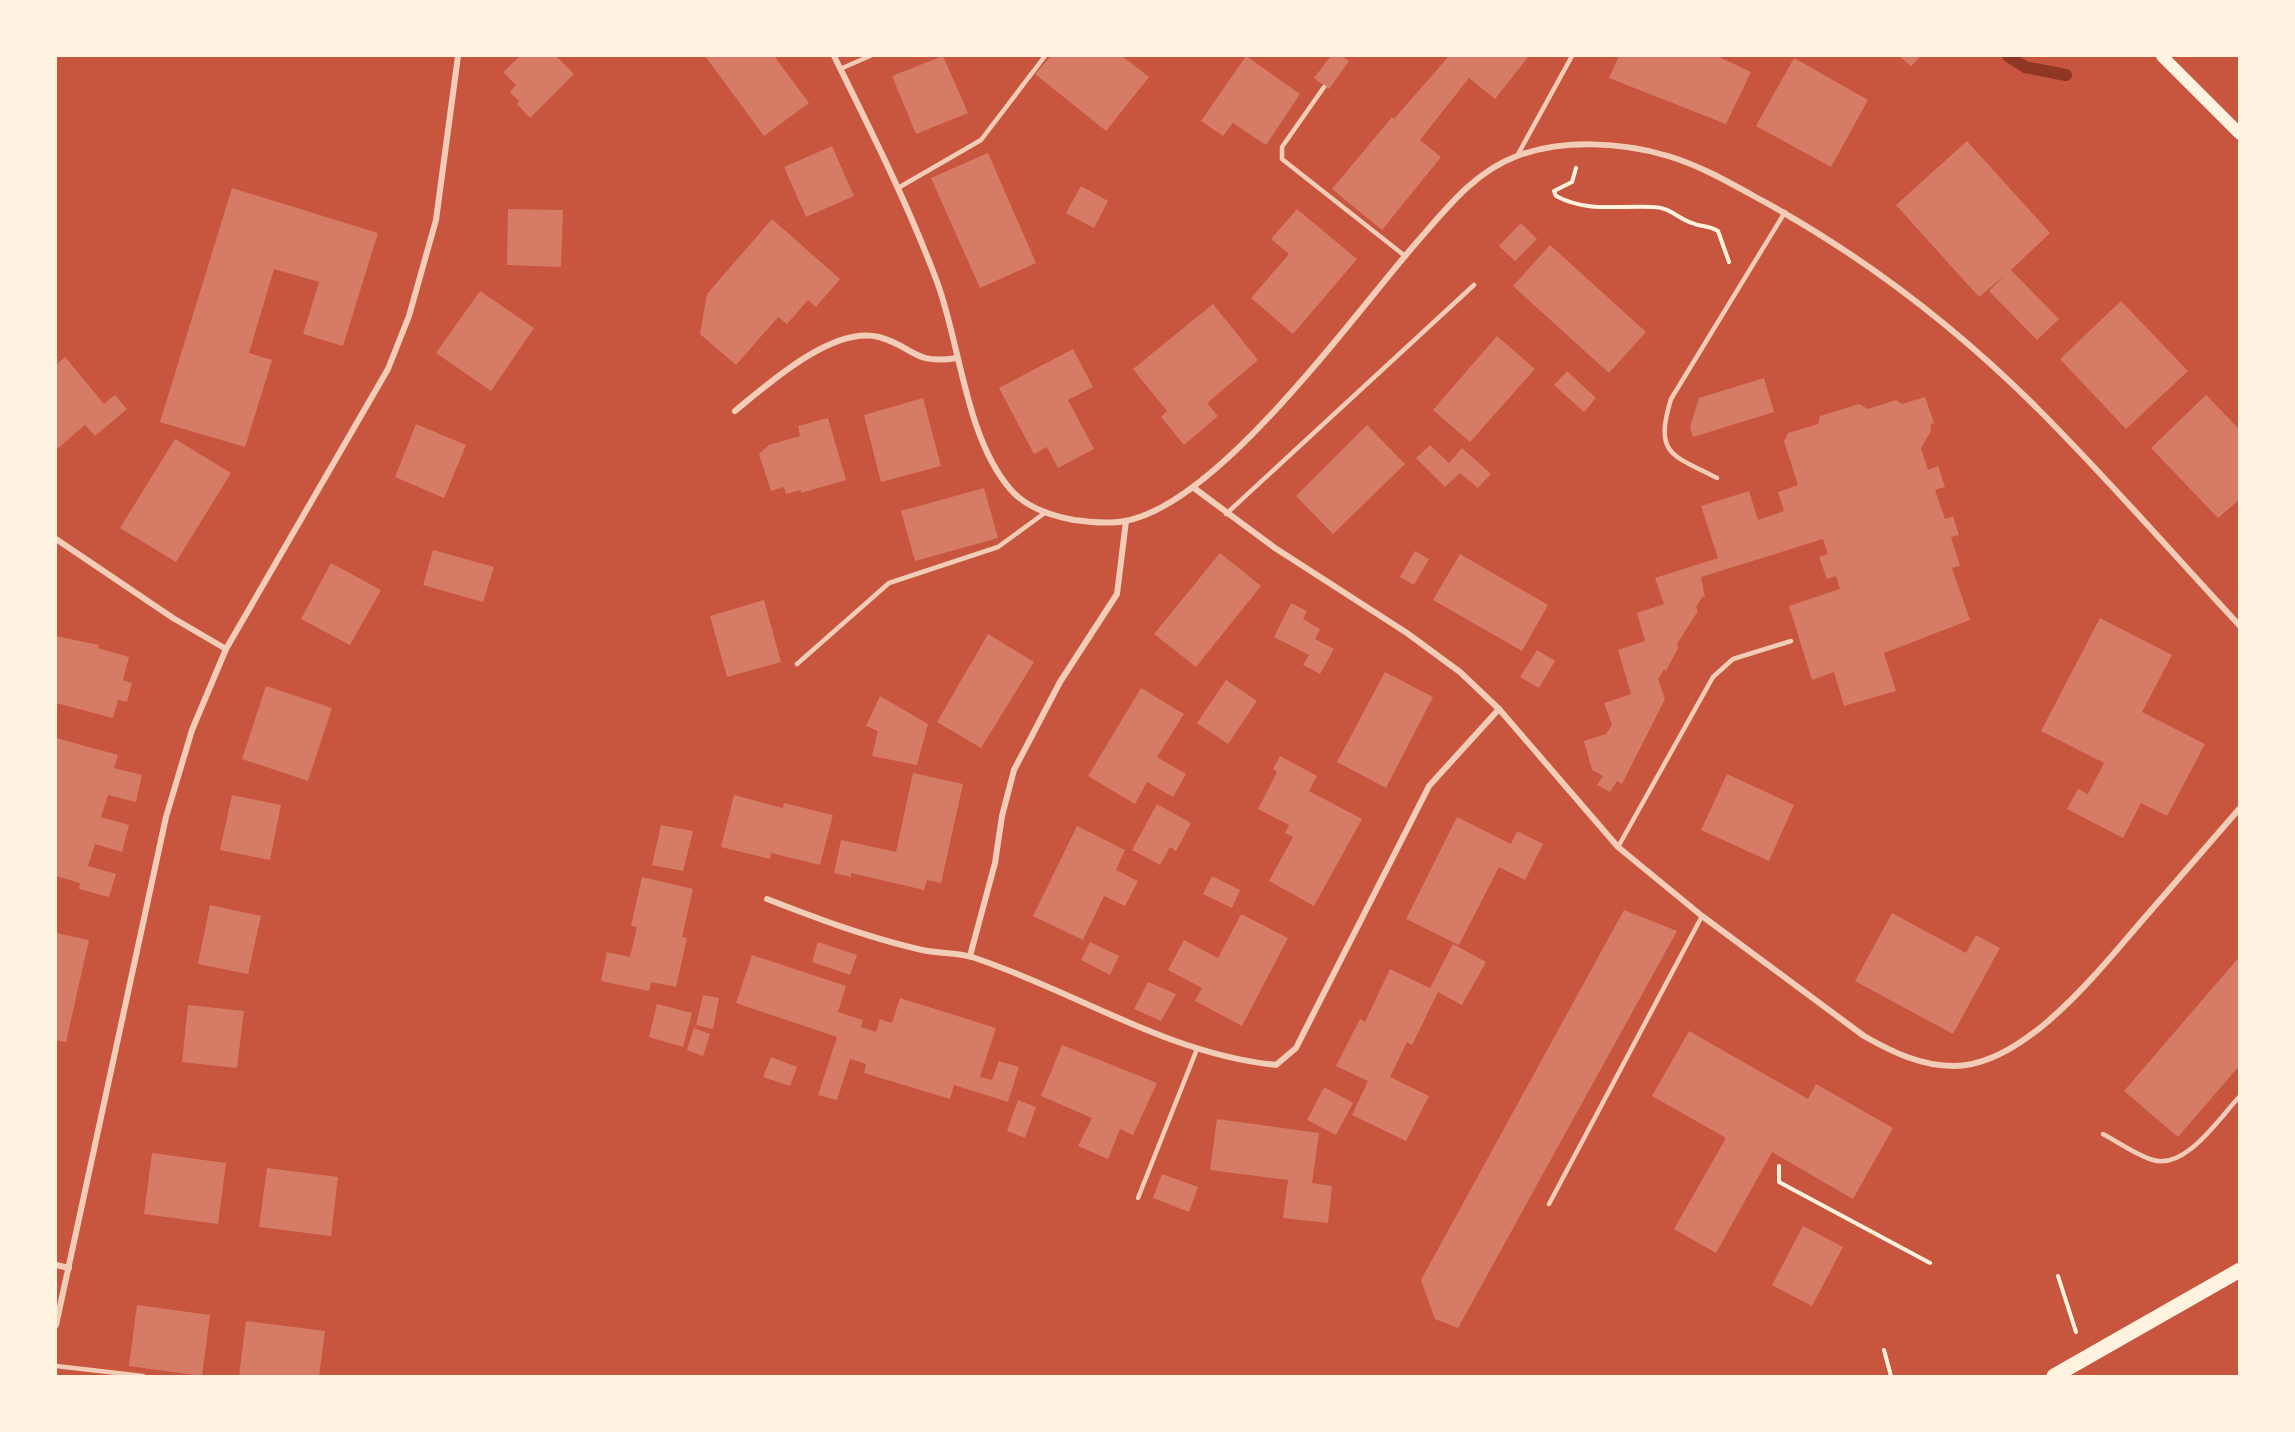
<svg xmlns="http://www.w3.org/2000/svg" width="2295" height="1432" viewBox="0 0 2295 1432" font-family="'Exo 2',sans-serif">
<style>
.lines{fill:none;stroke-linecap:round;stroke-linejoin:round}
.stream{stroke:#8f3625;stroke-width:12}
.building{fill:#d67c66}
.path{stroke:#fff3e0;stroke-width:4}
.service{stroke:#f1ccb7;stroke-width:4.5}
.minor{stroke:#f1ccb7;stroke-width:6}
.secondary{stroke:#fff3e0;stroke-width:12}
.primary{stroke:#fff3e0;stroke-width:15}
</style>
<rect width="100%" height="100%" fill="#c8553d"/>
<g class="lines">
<path class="stream" d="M 2008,56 L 2025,67 L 2066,75"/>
</g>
<g class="building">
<path d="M 520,56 L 556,56 L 574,74 L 530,118 L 517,104 L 519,101 L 510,92 L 516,85 L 503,72 Z"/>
<path d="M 705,56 L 774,56 L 809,103 L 764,136 Z"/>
<path d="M 943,56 L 968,113 L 916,134 L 892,76 Z"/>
<path d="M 1051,56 L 1122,56 L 1149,77 L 1106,131 L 1035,74 Z"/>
<path d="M 1246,56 L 1300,94 L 1266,145 L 1233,123 L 1223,136 L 1201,121 Z"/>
<path d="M 1331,56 L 1341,56 L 1349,61 L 1329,89 L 1314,78 Z"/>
<path d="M 1449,56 L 1529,56 L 1495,99 L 1469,78 L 1420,140 L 1441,157 L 1382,230 L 1332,189 L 1392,117 L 1394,119 Z"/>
<path d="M 1619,56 L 1717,56 L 1751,72 L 1726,124 L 1609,78 Z"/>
<path d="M 1899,56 L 1921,56 L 1911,66 Z"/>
<path d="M 1794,58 L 1868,100 L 1831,167 L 1756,126 Z"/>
<path d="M 1967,141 L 2050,233 L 2011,270 L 2059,319 L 2037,340 L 1989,291 L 2005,275 L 1979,297 L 1896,205 Z"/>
<path d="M 832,146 L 854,196 L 806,217 L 784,167 Z"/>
<path d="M 988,153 L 1036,263 L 980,288 L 931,178 Z"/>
<path d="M 1081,186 L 1108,201 L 1094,228 L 1066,213 Z"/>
<path d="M 232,188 L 378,233 L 343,346 L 303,334 L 319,282 L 274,269 L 249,353 L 272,360 L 245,447 L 160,422 Z"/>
<path d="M 508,209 L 563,210 L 561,267 L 507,265 Z"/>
<path d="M 1297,209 L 1357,259 L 1293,334 L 1251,298 L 1289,254 L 1271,239 Z"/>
<path d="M 772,219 L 840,279 L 816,307 L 808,300 L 787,324 L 778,317 L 736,365 L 700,334 L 707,294 Z"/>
<path d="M 1521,223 L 1537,239 L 1515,261 L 1499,246 Z"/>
<path d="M 1550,245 L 1646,332 L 1609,373 L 1513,286 Z"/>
<path d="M 480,291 L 534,328 L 491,391 L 436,353 Z"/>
<path d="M 2121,301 L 2188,371 L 2126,429 L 2060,359 Z"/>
<path d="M 1213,304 L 1258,360 L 1207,403 L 1218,416 L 1184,445 L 1161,417 L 1167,411 L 1133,369 Z"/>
<path d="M 1497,336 L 1535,369 L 1470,442 L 1433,410 Z"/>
<path d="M 1073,349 L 1093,387 L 1068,400 L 1094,449 L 1058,468 L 1047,447 L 1034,454 L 999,388 Z"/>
<path d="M 65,357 L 104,404 L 115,395 L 127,409 L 95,436 L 85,425 L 56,450 L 56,365 Z"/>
<path d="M 1567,371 L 1596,398 L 1584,412 L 1554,385 Z"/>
<path d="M 1764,378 L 1774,412 L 1693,437 L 1690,427 L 1699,398 Z"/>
<path d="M 2206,395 L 2240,430 L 2240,499 L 2218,518 L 2151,448 Z"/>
<path d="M 1925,397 L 1934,423 L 1930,425 L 1931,431 L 1921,448 L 1928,470 L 1938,466 L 1945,487 L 1935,490 L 1945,519 L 1953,516 L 1959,535 L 1951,537 L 1960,566 L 1952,568 L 1970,620 L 1884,653 L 1896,691 L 1844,706 L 1834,672 L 1812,680 L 1789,606 L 1840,589 L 1836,576 L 1827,579 L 1819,557 L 1828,554 L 1823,539 L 1701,577 L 1705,598 L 1703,596 L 1696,607 L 1698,611 L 1677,644 L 1678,648 L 1666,671 L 1664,669 L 1658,679 L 1665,699 L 1622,784 L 1617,781 L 1610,792 L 1597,785 L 1603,776 L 1592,770 L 1584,741 L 1606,734 L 1612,725 L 1604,703 L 1631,694 L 1618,650 L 1645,641 L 1637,613 L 1664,604 L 1655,578 L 1718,558 L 1701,506 L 1749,491 L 1758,520 L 1784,511 L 1778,492 L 1798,485 L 1784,441 L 1788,433 L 1818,424 L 1820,416 L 1859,404 L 1868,409 L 1896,400 L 1902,404 Z"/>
<path d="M 923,398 L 941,466 L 881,482 L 864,415 Z"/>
<path d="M 828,418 L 846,480 L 801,493 L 801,490 L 786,494 L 784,487 L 771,491 L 759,454 L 769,445 L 800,436 L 798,426 Z"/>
<path d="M 416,424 L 466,445 L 444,498 L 395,477 Z"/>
<path d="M 1367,425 L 1405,464 L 1333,534 L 1296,496 Z"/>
<path d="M 175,439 L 231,473 L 176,562 L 120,528 Z"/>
<path d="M 1430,445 L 1449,463 L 1462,448 L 1491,474 L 1478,488 L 1460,473 L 1445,487 L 1416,458 Z"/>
<path d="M 984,488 L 998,538 L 915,561 L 901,511 Z"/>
<path d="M 433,550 L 494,567 L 483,602 L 423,585 Z"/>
<path d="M 1415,551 L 1429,559 L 1414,585 L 1400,577 Z"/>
<path d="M 1220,553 L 1261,586 L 1196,667 L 1154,634 Z"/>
<path d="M 1460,554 L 1548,605 L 1522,651 L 1433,600 Z"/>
<path d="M 331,563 L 381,590 L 350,645 L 301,619 Z"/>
<path d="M 764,600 L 781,662 L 727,677 L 710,616 Z"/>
<path d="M 1291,603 L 1307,611 L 1303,619 L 1320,629 L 1315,639 L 1334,649 L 1320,674 L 1303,665 L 1309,655 L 1274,637 Z"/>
<path d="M 2100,618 L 2172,655 L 2142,712 L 2205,744 L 2167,816 L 2141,803 L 2123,838 L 2067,809 L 2078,789 L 2088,794 L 2104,763 L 2041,731 Z"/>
<path d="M 988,634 L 1034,662 L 981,748 L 937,722 Z"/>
<path d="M 56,636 L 99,645 L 98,648 L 129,657 L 123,680 L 132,683 L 127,702 L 118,700 L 113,718 L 56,703 Z"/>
<path d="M 1537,650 L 1555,661 L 1539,688 L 1520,677 Z"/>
<path d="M 1385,672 L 1433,697 L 1386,788 L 1337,762 Z"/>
<path d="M 1226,680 L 1257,701 L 1228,744 L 1197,723 Z"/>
<path d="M 266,686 L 332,708 L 308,781 L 242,759 Z"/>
<path d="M 1141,688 L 1184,714 L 1157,757 L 1186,774 L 1173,797 L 1147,782 L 1135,804 L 1088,776 Z"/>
<path d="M 880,696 L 928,724 L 917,765 L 872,756 L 878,731 L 866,726 Z"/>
<path d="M 56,738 L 118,755 L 114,768 L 142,775 L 136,802 L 108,795 L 101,817 L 129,825 L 122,852 L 95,844 L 88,866 L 116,874 L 109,897 L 79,889 L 80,883 L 56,876 Z"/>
<path d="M 1280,756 L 1317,776 L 1309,791 L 1362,819 L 1314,906 L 1269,881 L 1293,837 L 1285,833 L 1289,825 L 1258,809 L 1277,772 L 1273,769 Z"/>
<path d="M 913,773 L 963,784 L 941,883 L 927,880 L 924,890 L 851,873 L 851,877 L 834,873 L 841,840 L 896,852 Z"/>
<path d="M 1727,774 L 1794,805 L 1769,861 L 1701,830 Z"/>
<path d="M 232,795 L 281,805 L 270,860 L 220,850 Z"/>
<path d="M 734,795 L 783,808 L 784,803 L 833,815 L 820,865 L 771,853 L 770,859 L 721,847 Z"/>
<path d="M 1157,804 L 1191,823 L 1176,851 L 1170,847 L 1160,865 L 1132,850 Z"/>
<path d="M 1457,817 L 1511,844 L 1517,831 L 1543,844 L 1525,880 L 1499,867 L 1459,945 L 1406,919 Z"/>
<path d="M 661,825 L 693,831 L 683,871 L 652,865 Z"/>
<path d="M 1077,826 L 1125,850 L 1116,870 L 1138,881 L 1125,906 L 1104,896 L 1083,940 L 1033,916 Z"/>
<path d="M 1212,876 L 1240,890 L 1232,908 L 1203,894 Z"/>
<path d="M 642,877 L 693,889 L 682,937 L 687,938 L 676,987 L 651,982 L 649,991 L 601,981 L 607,952 L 630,957 L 637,927 L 631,926 Z"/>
<path d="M 210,905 L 261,916 L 248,974 L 198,964 Z"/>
<path d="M 1624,910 L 1677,931 L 1458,1328 L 1435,1319 L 1421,1280 Z"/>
<path d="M 1892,913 L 1966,953 L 1976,935 L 2000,948 L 1953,1034 L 1855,981 Z"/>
<path d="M 1241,914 L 1288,938 L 1242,1026 L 1195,1001 L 1202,988 L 1168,970 L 1184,940 L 1218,958 Z"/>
<path d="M 56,933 L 89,940 L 66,1042 L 56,1040 Z"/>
<path d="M 818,942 L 857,955 L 850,975 L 812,962 Z"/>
<path d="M 1090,942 L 1119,956 L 1110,975 L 1081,960 Z"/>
<path d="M 1453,944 L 1486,962 L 1462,1005 L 1438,992 L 1412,1045 L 1407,1042 L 1390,1077 L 1429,1096 L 1406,1141 L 1352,1115 L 1368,1081 L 1336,1066 L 1360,1019 L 1365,1022 L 1390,969 L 1430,988 Z"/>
<path d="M 752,955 L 846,986 L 838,1012 L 863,1020 L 861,1027 L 876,1032 L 880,1019 L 892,1023 L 900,998 L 996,1028 L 980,1077 L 992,1080 L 999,1061 L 1019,1067 L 1008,1102 L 954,1085 L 950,1099 L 864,1073 L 866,1064 L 850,1059 L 837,1100 L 818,1095 L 837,1037 L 736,1003 Z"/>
<path d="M 2240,956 L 2240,1065 L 2178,1137 L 2124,1091 Z"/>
<path d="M 1148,982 L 1176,994 L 1161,1021 L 1134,1009 Z"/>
<path d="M 703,995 L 719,998 L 713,1029 L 696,1025 Z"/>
<path d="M 657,1004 L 692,1013 L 683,1047 L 649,1037 Z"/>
<path d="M 188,1005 L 244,1011 L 237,1068 L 182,1062 Z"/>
<path d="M 694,1028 L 710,1034 L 703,1056 L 687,1050 Z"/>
<path d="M 1689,1031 L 1808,1099 L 1816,1084 L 1893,1128 L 1853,1199 L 1772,1152 L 1716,1253 L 1674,1229 L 1726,1138 L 1652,1096 Z"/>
<path d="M 1062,1045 L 1157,1083 L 1133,1135 L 1120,1129 L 1108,1159 L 1078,1146 L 1092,1118 L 1041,1096 Z"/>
<path d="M 771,1057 L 797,1067 L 790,1086 L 763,1077 Z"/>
<path d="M 1324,1087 L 1353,1103 L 1336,1135 L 1307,1120 Z"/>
<path d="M 1018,1100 L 1036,1107 L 1025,1138 L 1007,1131 Z"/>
<path d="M 1217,1119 L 1319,1133 L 1312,1183 L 1332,1186 L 1328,1223 L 1283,1218 L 1288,1180 L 1210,1170 Z"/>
<path d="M 152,1153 L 226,1163 L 218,1224 L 144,1214 Z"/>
<path d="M 267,1168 L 338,1177 L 331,1236 L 259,1227 Z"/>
<path d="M 1162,1174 L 1198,1187 L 1189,1212 L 1153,1198 Z"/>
<path d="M 1803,1226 L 1843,1247 L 1812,1306 L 1772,1285 Z"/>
<path d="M 137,1305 L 210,1315 L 202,1376 L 129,1366 Z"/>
<path d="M 246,1321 L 325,1331 L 319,1376 L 239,1376 Z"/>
</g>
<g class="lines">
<g class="path">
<path d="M 1576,168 L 1572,182 L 1554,191 L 1556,196 C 1588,213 1619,205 1653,207 C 1670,207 1677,218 1692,223 C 1701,227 1709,225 1718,231 L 1729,262"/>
<path d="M 1779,1166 L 1779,1182 L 1930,1263"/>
<path d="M 2058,1276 L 2076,1332"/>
<path d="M 1884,1350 L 1891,1376"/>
</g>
<g class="service">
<path d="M 840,69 L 870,56"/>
<path d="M 1324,87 L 1282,147 L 1282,159 L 1405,256"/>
<path d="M 1517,156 L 1572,56"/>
<path d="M 898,188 L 981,140 L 1045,56"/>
<path d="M 1717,478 C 1672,455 1654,455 1671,399 L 1785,212"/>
<path d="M 1226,514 L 1474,285"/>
<path d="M 797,664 L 889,583 L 998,547 L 1046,512"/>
<path d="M 1618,847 L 1713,677 L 1733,659 L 1791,641"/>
<path d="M 2103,1134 C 2118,1142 2136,1155 2153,1160 C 2186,1170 2220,1117 2240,1096"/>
<path d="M 1138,1198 L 1197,1049"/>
<path d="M 1549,1204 L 1702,916"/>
<path d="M 56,1366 L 143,1376"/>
</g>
<g class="minor">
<path d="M 834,56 C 870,129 907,202 936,279 C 960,341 965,438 1011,490 C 1026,507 1052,516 1074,520 C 1089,522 1110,524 1125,521 C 1219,504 1354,314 1417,242 C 1446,209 1474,172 1517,156 C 1563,139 1622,142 1668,156 C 1698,165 1725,180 1752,195 C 1856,251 1954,325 2038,409 C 2108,479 2173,554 2240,626"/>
<path d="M 735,411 C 768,384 833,325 879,337 C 915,347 912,365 957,358"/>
<path d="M 1194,488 L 1275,548 L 1407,633 L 1460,672 L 1499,709 L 1618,847 L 1702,916 L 1864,1036 C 1892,1052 1921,1066 1954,1066 C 2027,1066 2103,965 2147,915 C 2178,879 2209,844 2240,808"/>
<path d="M 56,539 L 173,618 L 226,649"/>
<path d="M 767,899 C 816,918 866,937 918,949 C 936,954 955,952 972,957 C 1075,991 1167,1054 1276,1065 L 1296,1048 L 1429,786 L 1499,709"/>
<path d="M 970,956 L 995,863 L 1002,816 L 1014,770 L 1060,682 L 1117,594 L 1126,521"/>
<path d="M 56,1265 L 69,1268"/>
<path d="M 56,1325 L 166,817 L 192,730 L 226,649 L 388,369 L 409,316 L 436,220 L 458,56"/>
</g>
<path class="secondary" d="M 2162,56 L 2240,134"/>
<path class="primary" d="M 2054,1376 L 2240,1270"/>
</g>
<rect width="2295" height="1432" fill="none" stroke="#fff3e0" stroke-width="114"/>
</svg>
